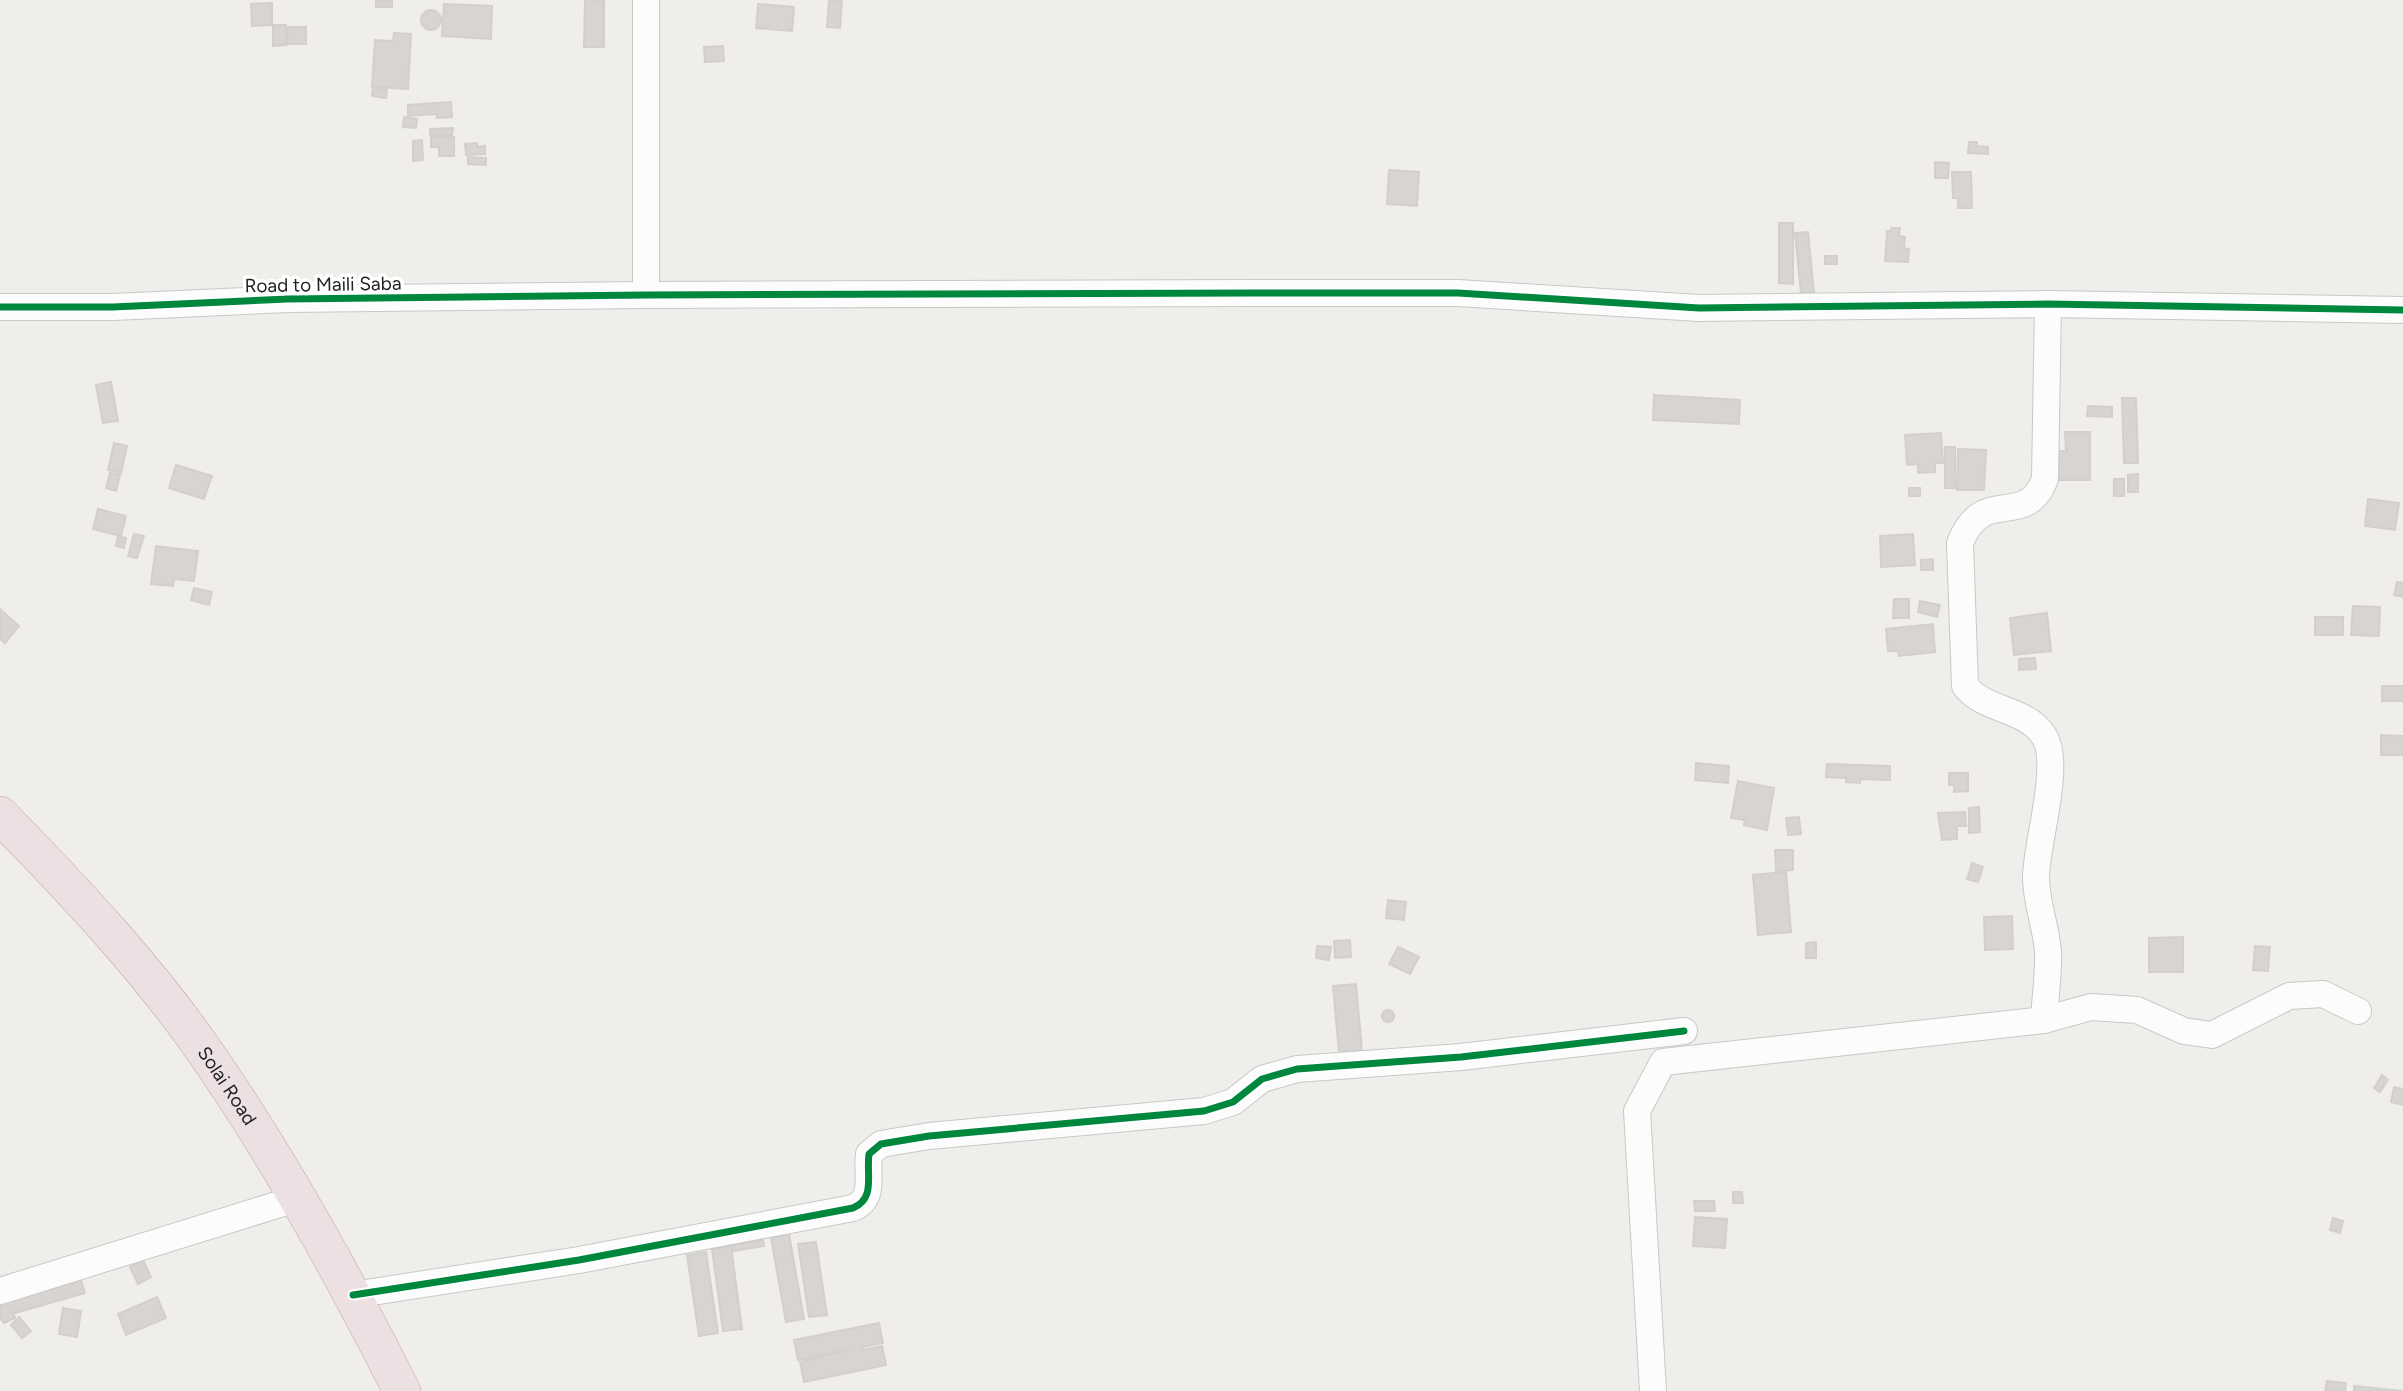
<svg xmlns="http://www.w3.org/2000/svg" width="2403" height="1391" viewBox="0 0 2403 1391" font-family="Figtree,sans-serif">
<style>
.building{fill:#d7d4d2;stroke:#d3d0cc;stroke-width:2}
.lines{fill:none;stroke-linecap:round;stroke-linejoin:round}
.minor-casing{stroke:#c9c8c7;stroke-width:28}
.highway-casing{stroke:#c5a2ac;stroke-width:38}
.minor{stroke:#fdfcfc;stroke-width:26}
.highway{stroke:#ece0e2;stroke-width:37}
.cycleway-casing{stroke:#fff;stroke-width:11}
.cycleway{stroke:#00873e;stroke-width:7}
.labels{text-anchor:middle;stroke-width:7;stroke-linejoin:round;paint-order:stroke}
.street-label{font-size:19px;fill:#222;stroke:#fff}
</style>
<rect width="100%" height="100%" fill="#f0eeeb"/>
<g class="building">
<rect x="376" y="0" width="16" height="7"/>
<path d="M 585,0 L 604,0 L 604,47 L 584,47 Z"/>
<path d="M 829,0 L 842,0 L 840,28 L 827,27 Z"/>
<path d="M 272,3 L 272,25 L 252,26 L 251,4 Z"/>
<path d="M 444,4 L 492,6 L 491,39 L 442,36 Z"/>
<path d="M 758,4 L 794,7 L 792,31 L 756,28 Z"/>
<circle cx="431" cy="20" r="10"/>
<path d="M 273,25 L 286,25 L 286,45 L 273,46 Z"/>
<path d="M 288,27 L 306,27 L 306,44 L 287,44 Z"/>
<path d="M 394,33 L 411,34 L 408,89 L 372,87 L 375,40 L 393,41 Z"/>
<path d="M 723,46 L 724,61 L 705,62 L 704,47 Z"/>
<path d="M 373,88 L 387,90 L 386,98 L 372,96 Z"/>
<path d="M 451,102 L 452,117 L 437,118 L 437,114 L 408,116 L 408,105 Z"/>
<path d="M 404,117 L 417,119 L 416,128 L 403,127 Z"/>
<path d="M 453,128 L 452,135 L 430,135 L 430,129 Z"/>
<path d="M 431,137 L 454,137 L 454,156 L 439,156 L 439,147 L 431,147 Z"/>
<path d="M 422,140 L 423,160 L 413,161 L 413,141 Z"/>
<path d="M 1969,142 L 1977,142 L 1976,146 L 1988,147 L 1988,154 L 1968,153 Z"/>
<path d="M 477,143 L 478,147 L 485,146 L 485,154 L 466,155 L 465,144 Z"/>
<path d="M 468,157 L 486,158 L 486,165 L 468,164 Z"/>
<path d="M 1935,162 L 1949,163 L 1948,178 L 1935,178 Z"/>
<path d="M 1389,170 L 1419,172 L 1417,206 L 1387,204 Z"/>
<path d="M 1952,172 L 1971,172 L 1972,208 L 1958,208 L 1958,198 L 1953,198 Z"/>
<path d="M 1779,223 L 1793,223 L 1793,284 L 1779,283 Z"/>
<path d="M 1891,228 L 1900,228 L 1899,236 L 1905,237 L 1904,248 L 1909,249 L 1908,262 L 1885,261 L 1887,231 L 1891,231 Z"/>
<path d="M 1808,232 L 1814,292 L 1801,293 L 1795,233 Z"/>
<rect x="1825" y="256" width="12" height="8"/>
<path d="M 111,382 L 118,421 L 103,423 L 96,385 Z"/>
<path d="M 1654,395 L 1740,400 L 1739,424 L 1653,420 Z"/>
<path d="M 2122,398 L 2136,398 L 2138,463 L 2124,463 Z"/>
<path d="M 2088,406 L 2112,407 L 2112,417 L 2087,416 Z"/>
<path d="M 2065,432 L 2090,432 L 2090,480 L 2056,480 L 2056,451 L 2066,451 Z"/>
<path d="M 1941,433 L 1943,463 L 1935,463 L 1935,472 L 1918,473 L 1918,464 L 1907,465 L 1905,435 Z"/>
<path d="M 114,443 L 127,446 L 121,473 L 108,470 Z"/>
<rect x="1945" y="447" width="10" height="41"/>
<path d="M 1958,449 L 1986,450 L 1984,490 L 1957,490 Z"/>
<path d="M 176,465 L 212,476 L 204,499 L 169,488 Z"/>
<path d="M 110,473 L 120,475 L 116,491 L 106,488 Z"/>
<path d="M 2138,474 L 2138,492 L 2128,492 L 2128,475 Z"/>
<rect x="2114" y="479" width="10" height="17"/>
<rect x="1909" y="488" width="11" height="8"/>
<path d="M 2368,499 L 2399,503 L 2395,530 L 2365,526 Z"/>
<path d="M 98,509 L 126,516 L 121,536 L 93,529 Z"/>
<path d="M 134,534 L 144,536 L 137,558 L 128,556 Z"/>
<path d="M 1913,534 L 1915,565 L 1881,567 L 1880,536 Z"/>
<path d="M 118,536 L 126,538 L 124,548 L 116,546 Z"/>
<path d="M 156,546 L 198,551 L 194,581 L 174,579 L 173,586 L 151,584 Z"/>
<path d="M 1933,559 L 1933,570 L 1921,570 L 1921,560 Z"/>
<path d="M 2397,582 L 2403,583 L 2403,597 L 2394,595 Z"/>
<path d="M 194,588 L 212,592 L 209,605 L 191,600 Z"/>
<path d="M 1894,599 L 1909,599 L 1909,618 L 1893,618 Z"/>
<path d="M 1920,601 L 1940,605 L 1937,617 L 1918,612 Z"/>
<path d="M 2353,606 L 2380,607 L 2379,636 L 2351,635 Z"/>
<path d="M 0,609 L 19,626 L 5,643 L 0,639 Z"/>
<path d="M 2047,613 L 2051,651 L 2014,655 L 2010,618 Z"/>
<rect x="2315" y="617" width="28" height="18"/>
<path d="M 1933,624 L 1935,652 L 1899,656 L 1898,651 L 1888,651 L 1886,629 Z"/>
<path d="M 2035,658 L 2036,669 L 2019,670 L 2019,659 Z"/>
<rect x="2382" y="686" width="21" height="15"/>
<path d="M 2381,735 L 2403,736 L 2403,755 L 2381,755 Z"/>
<path d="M 1696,763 L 1729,766 L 1728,783 L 1695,780 Z"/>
<path d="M 1827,764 L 1890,766 L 1890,780 L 1860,779 L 1860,783 L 1846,782 L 1846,778 L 1826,777 Z"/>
<path d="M 1949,773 L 1968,773 L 1968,791 L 1954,792 L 1954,785 L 1949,785 Z"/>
<path d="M 1738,781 L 1774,788 L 1767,830 L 1744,825 L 1745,820 L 1731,818 Z"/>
<path d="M 1979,807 L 1980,832 L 1969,833 L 1969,808 Z"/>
<path d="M 1965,812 L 1966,826 L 1957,826 L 1957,839 L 1942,840 L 1938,813 Z"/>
<path d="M 1799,817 L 1801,834 L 1788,835 L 1786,818 Z"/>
<path d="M 1775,850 L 1793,850 L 1793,870 L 1776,871 Z"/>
<path d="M 1972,863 L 1983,867 L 1978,882 L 1967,879 Z"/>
<path d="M 1786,872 L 1791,932 L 1758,935 L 1753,875 Z"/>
<path d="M 1388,900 L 1406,902 L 1404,920 L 1386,918 Z"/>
<path d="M 2012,916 L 2013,949 L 1985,950 L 1984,917 Z"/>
<path d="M 2183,937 L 2183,972 L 2149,972 L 2149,938 Z"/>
<path d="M 1350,940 L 1351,957 L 1335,958 L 1334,941 Z"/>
<path d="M 1816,942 L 1816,958 L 1806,958 L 1806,943 Z"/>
<path d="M 1317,946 L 1331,947 L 1329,960 L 1316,958 Z"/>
<path d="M 2255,946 L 2270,947 L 2268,971 L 2253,970 Z"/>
<path d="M 1398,947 L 1419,957 L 1410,974 L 1389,964 Z"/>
<path d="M 1356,984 L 1362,1051 L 1339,1053 L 1333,986 Z"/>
<circle cx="1388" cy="1016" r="6"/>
<path d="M 2382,1075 L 2388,1080 L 2380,1092 L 2374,1088 Z"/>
<path d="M 2394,1087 L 2403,1089 L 2403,1105 L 2391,1102 Z"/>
<path d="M 1733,1192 L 1742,1192 L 1743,1203 L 1733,1203 Z"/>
<path d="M 1694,1201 L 1714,1201 L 1715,1211 L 1695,1211 Z"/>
<path d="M 1695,1217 L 1727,1219 L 1725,1248 L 1693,1246 Z"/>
<path d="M 2333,1218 L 2343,1221 L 2340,1233 L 2330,1230 Z"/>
<path d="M 789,1234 L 804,1319 L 786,1322 L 771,1238 Z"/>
<path d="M 763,1240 L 764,1246 L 733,1251 L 732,1245 Z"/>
<path d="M 816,1242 L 827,1315 L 809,1317 L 798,1244 Z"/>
<path d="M 731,1246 L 742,1329 L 723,1331 L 712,1249 Z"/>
<path d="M 706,1252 L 718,1333 L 699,1336 L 687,1255 Z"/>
<path d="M 143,1260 L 151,1277 L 138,1284 L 130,1267 Z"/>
<path d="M 81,1280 L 85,1293 L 15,1313 L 11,1300 Z"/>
<path d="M 157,1297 L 166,1318 L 126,1335 L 118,1314 Z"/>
<path d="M 7,1298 L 15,1318 L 4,1323 L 0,1318 L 0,1301 Z"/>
<path d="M 63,1308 L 81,1311 L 77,1337 L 59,1334 Z"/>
<path d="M 19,1317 L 31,1331 L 22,1338 L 11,1325 Z"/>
<path d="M 879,1323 L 883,1343 L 862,1347 L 863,1350 L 882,1346 L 886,1365 L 804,1382 L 800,1362 L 851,1349 L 798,1360 L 794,1340 Z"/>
<path d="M 2327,1381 L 2346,1383 L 2345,1391 L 2325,1391 Z"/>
<path d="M 2354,1386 L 2403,1391 L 2354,1391 Z"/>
</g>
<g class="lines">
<g class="minor-casing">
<g id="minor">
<path d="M 646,0 L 646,295"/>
<path d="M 0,307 L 113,307 L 288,299 L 646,295 L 1257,293 L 1458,293 L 1699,308 L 2048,304 L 2403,310"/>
<path d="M 2044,1020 C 2045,998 2049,974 2048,951 C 2046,927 2036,902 2036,877 C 2036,845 2062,763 2044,736 C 2025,707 1986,712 1965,686 L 1960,543 C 1984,483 2025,531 2045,479 L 2048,304"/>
<path d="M 0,1291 L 299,1198"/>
<path d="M 353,1295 L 579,1260 L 853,1208 C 876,1198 866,1175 869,1154 L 881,1144 L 929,1136 L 1204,1111 L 1233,1102 L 1262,1079 L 1297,1069 L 1461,1057 L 1684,1031"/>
<path d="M 1653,1391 L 1637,1111 L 1663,1062 L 2044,1020 L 2091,1007 L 2137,1010 L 2184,1031 L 2212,1035 L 2289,996 L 2323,994 L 2358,1011"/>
</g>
</g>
<g class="highway-casing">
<g id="highway">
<path id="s1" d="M 0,815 C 76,893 153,974 214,1065 C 285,1169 345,1279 402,1391"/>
</g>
</g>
<use href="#minor" class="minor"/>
<use href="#highway" class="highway"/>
<g class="cycleway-casing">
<g id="cycleway">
<path d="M 0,307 L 113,307 L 288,299 L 646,295 L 1257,293 L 1458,293 L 1699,308 L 2048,304 L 2403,310"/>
<path d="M 353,1295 L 579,1260 L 853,1208 C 876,1198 866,1175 869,1154 L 881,1144 L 929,1136 L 1204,1111 L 1233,1102 L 1262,1079 L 1297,1069 L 1461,1057 L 1684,1031"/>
</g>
</g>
<use href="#cycleway" class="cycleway"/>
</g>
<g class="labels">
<g class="street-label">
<text transform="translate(323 284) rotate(-1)" y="7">Road to Maili Saba</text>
<text dy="7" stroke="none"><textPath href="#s1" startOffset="354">Solai Road</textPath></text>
</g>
</g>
</svg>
